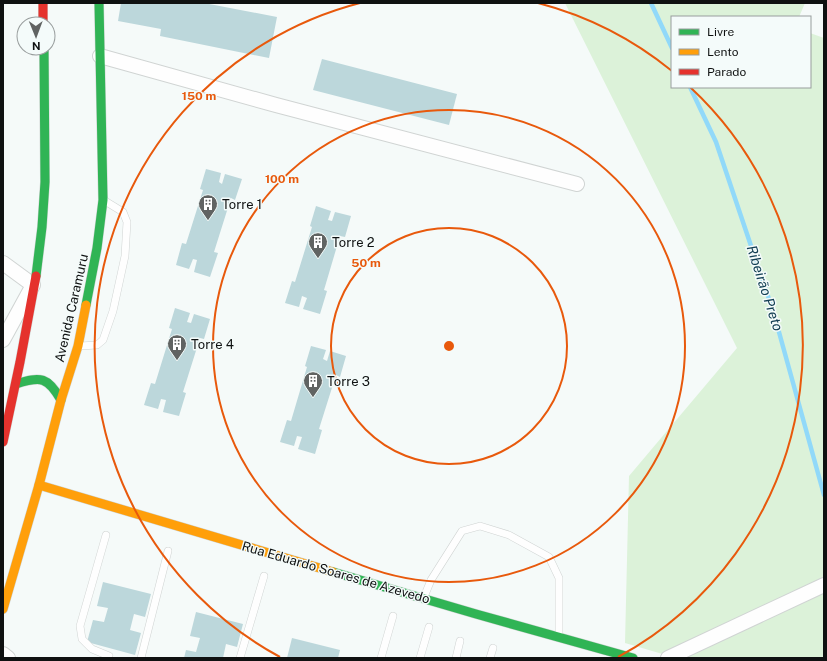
<svg xmlns="http://www.w3.org/2000/svg" width="827" height="661" viewBox="0 0 827 661" font-family="'Public Sans',sans-serif">
<style>
.green{fill:#dcf2d9}
.lines{fill:none;stroke-linecap:round;stroke-linejoin:round}
.stream{stroke:#91d9f9;stroke-width:4.5}
.building{fill:#bcd7db}
.lane-casing{stroke:#d0d4d3;stroke-width:8}
.street-casing{stroke:#d0d4d3;stroke-width:16}
.fast-casing{stroke:#d0d4d3;stroke-width:10}
.slow-casing{stroke:#d0d4d3;stroke-width:10}
.jam-casing{stroke:#d0d4d3;stroke-width:10}
.lane{stroke:#fefefe;stroke-width:7}
.street{stroke:#fefefe;stroke-width:14}
.fast{stroke:#30b455;stroke-width:9}
.slow{stroke:#ff9f0a;stroke-width:9}
.jam{stroke:#e5322d;stroke-width:9}
.ring{fill:none;stroke:#e8590c;stroke-width:2}
.labels{text-anchor:middle;stroke-width:3;stroke-linejoin:round;paint-order:stroke}
.poi-label{font-size:13px;fill:#0f1111;stroke:#f4fbfa;text-anchor:start}
.street-label{font-size:13px;fill:#0f1111;stroke:#f4fbfa}
.water-label{font-size:14px;font-style:italic;fill:#144054;stroke:#f4fbfa}
.centre{fill:#e8590c;stroke:#f4fbfa;stroke-width:2}
.ring-label{font-size:12px;text-anchor:middle;font-weight:bold;fill:#e8590c;stroke:#f4fbfa;stroke-width:3;stroke-linejoin:round;paint-order:stroke}
</style>
<rect width="100%" height="100%" fill="#f5faf9"/>
<path class="green" d="M 565,3 L 805,3 L 799,17 L 672,17 L 672,87 L 810,87 L 810,33 L 824,38 L 824,658 L 676,658 L 625,643 L 629,476 L 737,348 Z"/>
<g class="lines">
<g class="stream">
<path d="M 651,3 L 672,48"/>
<path d="M 690,87 L 716,142 L 774,314 L 824,495"/>
</g>
</g>
<g class="building">
<path d="M 121,3 L 204,3 L 277,17 L 269,58 L 160,36 L 161,29 L 118,21 Z"/>
<path d="M 322,59 L 457,94 L 449,125 L 313,90 Z"/>
<path d="M 206,169 L 221,173 L 219,182 L 222,184 L 225,174 L 242,179 L 235,200 L 231,198 L 214,252 L 218,253 L 210,277 L 194,272 L 197,260 L 193,259 L 189,269 L 176,265 L 182,243 L 186,244 L 203,190 L 200,189 Z"/>
<path d="M 316,206 L 331,211 L 328,220 L 332,221 L 335,212 L 351,216 L 345,237 L 340,236 L 324,290 L 327,291 L 320,314 L 303,309 L 307,298 L 302,296 L 299,307 L 285,303 L 292,281 L 295,282 L 312,227 L 310,226 Z"/>
<path d="M 175,308 L 190,313 L 187,322 L 191,323 L 194,314 L 210,319 L 204,339 L 200,338 L 183,392 L 186,393 L 179,416 L 163,412 L 166,400 L 161,399 L 158,409 L 144,405 L 151,383 L 155,384 L 172,329 L 169,328 Z"/>
<path d="M 311,346 L 326,350 L 323,359 L 327,361 L 330,351 L 346,356 L 340,377 L 336,375 L 319,429 L 322,430 L 315,454 L 298,449 L 302,437 L 297,436 L 294,446 L 280,442 L 287,420 L 291,421 L 307,367 L 305,366 Z"/>
<path d="M 103,582 L 151,594 L 145,617 L 134,614 L 130,630 L 141,633 L 135,655 L 87,642 L 93,620 L 104,622 L 108,608 L 97,606 Z"/>
<path d="M 196,612 L 243,624 L 237,647 L 226,644 L 223,658 L 184,658 L 186,650 L 196,652 L 200,638 L 190,636 Z"/>
<path d="M 292,638 L 340,650 L 338,658 L 287,658 Z"/>
</g>
<g class="lines">
<g class="lane-casing">
<g id="lane">
<path d="M 80,346 L 97,345 L 103,340 L 113,311 L 125,256 L 127,222 L 123,212 L 105,201"/>
<path d="M 106,535 L 80,626 L 82,639 L 92,649 L 109,656"/>
<path d="M 424,597 L 431,580 L 462,531 L 480,526 L 509,535 L 549,557 L 559,578 L 559,635"/>
<path d="M 141,658 L 168,551"/>
<path d="M 240,658 L 264,576"/>
<path d="M 381,658 L 393,616"/>
<path d="M 420,658 L 429,627"/>
<path d="M 456,658 L 460,641"/>
<path d="M 490,658 L 493,648"/>
</g>
</g>
<g class="street-casing">
<g id="street">
<path d="M 100,56 L 276,105 L 577,184"/>
<path d="M 3,263 L 33,285 L 3,340"/>
<path d="M 3,654 L 8,658"/>
<path d="M 668,658 L 824,585"/>
</g>
</g>
<g class="fast-casing">
<g id="fast">
<path d="M 36,276 L 42,227 L 45,182 L 44,48"/>
<path d="M 86,305 L 97,248 L 103,200 L 99,3"/>
<path d="M 16,384 C 41,376 48,377 61,400"/>
<path d="M 333,572 L 476,614 L 633,658"/>
</g>
</g>
<g class="slow-casing">
<g id="slow">
<path d="M 39,485 L 333,572"/>
<path d="M 3,609 L 39,485 L 61,400 L 78,346 L 86,305"/>
</g>
</g>
<g class="jam-casing">
<g id="jam">
<path d="M 43,3 L 43,24"/>
<path d="M 3,442 L 20,362 L 36,276"/>
</g>
</g>
<use href="#lane" class="lane"/>
<use href="#street" class="street"/>
<use href="#fast" class="fast"/>
<use href="#slow" class="slow"/>
<use href="#jam" class="jam"/>
</g>
<g class="ring">
<circle cx="449" cy="346" r="118"/>
<circle cx="449" cy="346" r="236"/>
<path d="M280 657A354 354 0 0 1 360 3M538 3A354 354 0 0 1 672 71M690 87A354 354 0 0 1 618 657"/>
</g>
<defs>
<g id="building-pin" transform="scale(1)"><path d="M0 17L-7.5 6A9.5 9.5 0 1 1 7.5 6Z" fill="#606362" stroke="#f4fbfa"/><path d="M-4-6H4V6H1V3H-1V6H-4ZM-2.5-4.3h1.7v1.8h-1.7ZM.8-4.3h1.7v1.8H.8ZM-2.5-1h1.7V.8h-1.7ZM.8-1h1.7V.8H.8Z" fill="#fff"/></g>
</defs>
<g fill-rule="evenodd">
<use href="#building-pin" x="208" y="204"/>
<use href="#building-pin" x="318" y="242"/>
<use href="#building-pin" x="177" y="344"/>
<use href="#building-pin" x="313" y="381"/>
</g>
<g class="labels">
<g class="poi-label">
<text x="222" y="209">Torre 1</text>
<text x="332" y="247">Torre 2</text>
<text x="191" y="349">Torre 4</text>
<text x="327" y="386">Torre 3</text>
</g>
<g class="street-label">
<text transform="translate(71 308) rotate(-77)" y="5">Avenida Caramuru</text>
<text transform="translate(336 572) rotate(16)" y="5">Rua Eduardo Soares de Azevedo</text>
</g>
<g class="water-label">
<text transform="translate(765 288) rotate(72)" y="5">Ribeirão Preto</text>
</g>
</g>
<circle cx="449" cy="346" r="6" class="centre"/>
<g class="ring-label">
<text x="199" y="100">150 m</text>
<text x="282" y="183">100 m</text>
<text x="366" y="267">50 m</text>
</g>
<rect width="827" height="661" fill="none" stroke="#0f1111" stroke-width="8"/>
<rect x="671" y="16" width="140" height="72" fill="#f4fbfa" stroke="#989d9d"/>
<rect x="679" y="29" width="20" height="6" fill="#30b455" stroke="#989d9d"/>
<text x="707" y="36" font-size="12" fill="#0f1111">Livre</text>
<rect x="679" y="49" width="20" height="6" fill="#ff9f0a" stroke="#989d9d"/>
<text x="707" y="56" font-size="12" fill="#0f1111">Lento</text>
<rect x="679" y="69" width="20" height="6" fill="#e5322d" stroke="#989d9d"/>
<text x="707" y="76" font-size="12" fill="#0f1111">Parado</text>
<g transform="translate(36 36) rotate(179)"><circle r="19" fill="#f4fbfa" stroke="#989d9d"/>
<path d="M0-3L7 15L0 10L-7 15Z" fill="#606362"/>
<text y="-6" font-size="11" font-weight="bold" text-anchor="middle" fill="#0f1111">N</text>
</g>
</svg>
